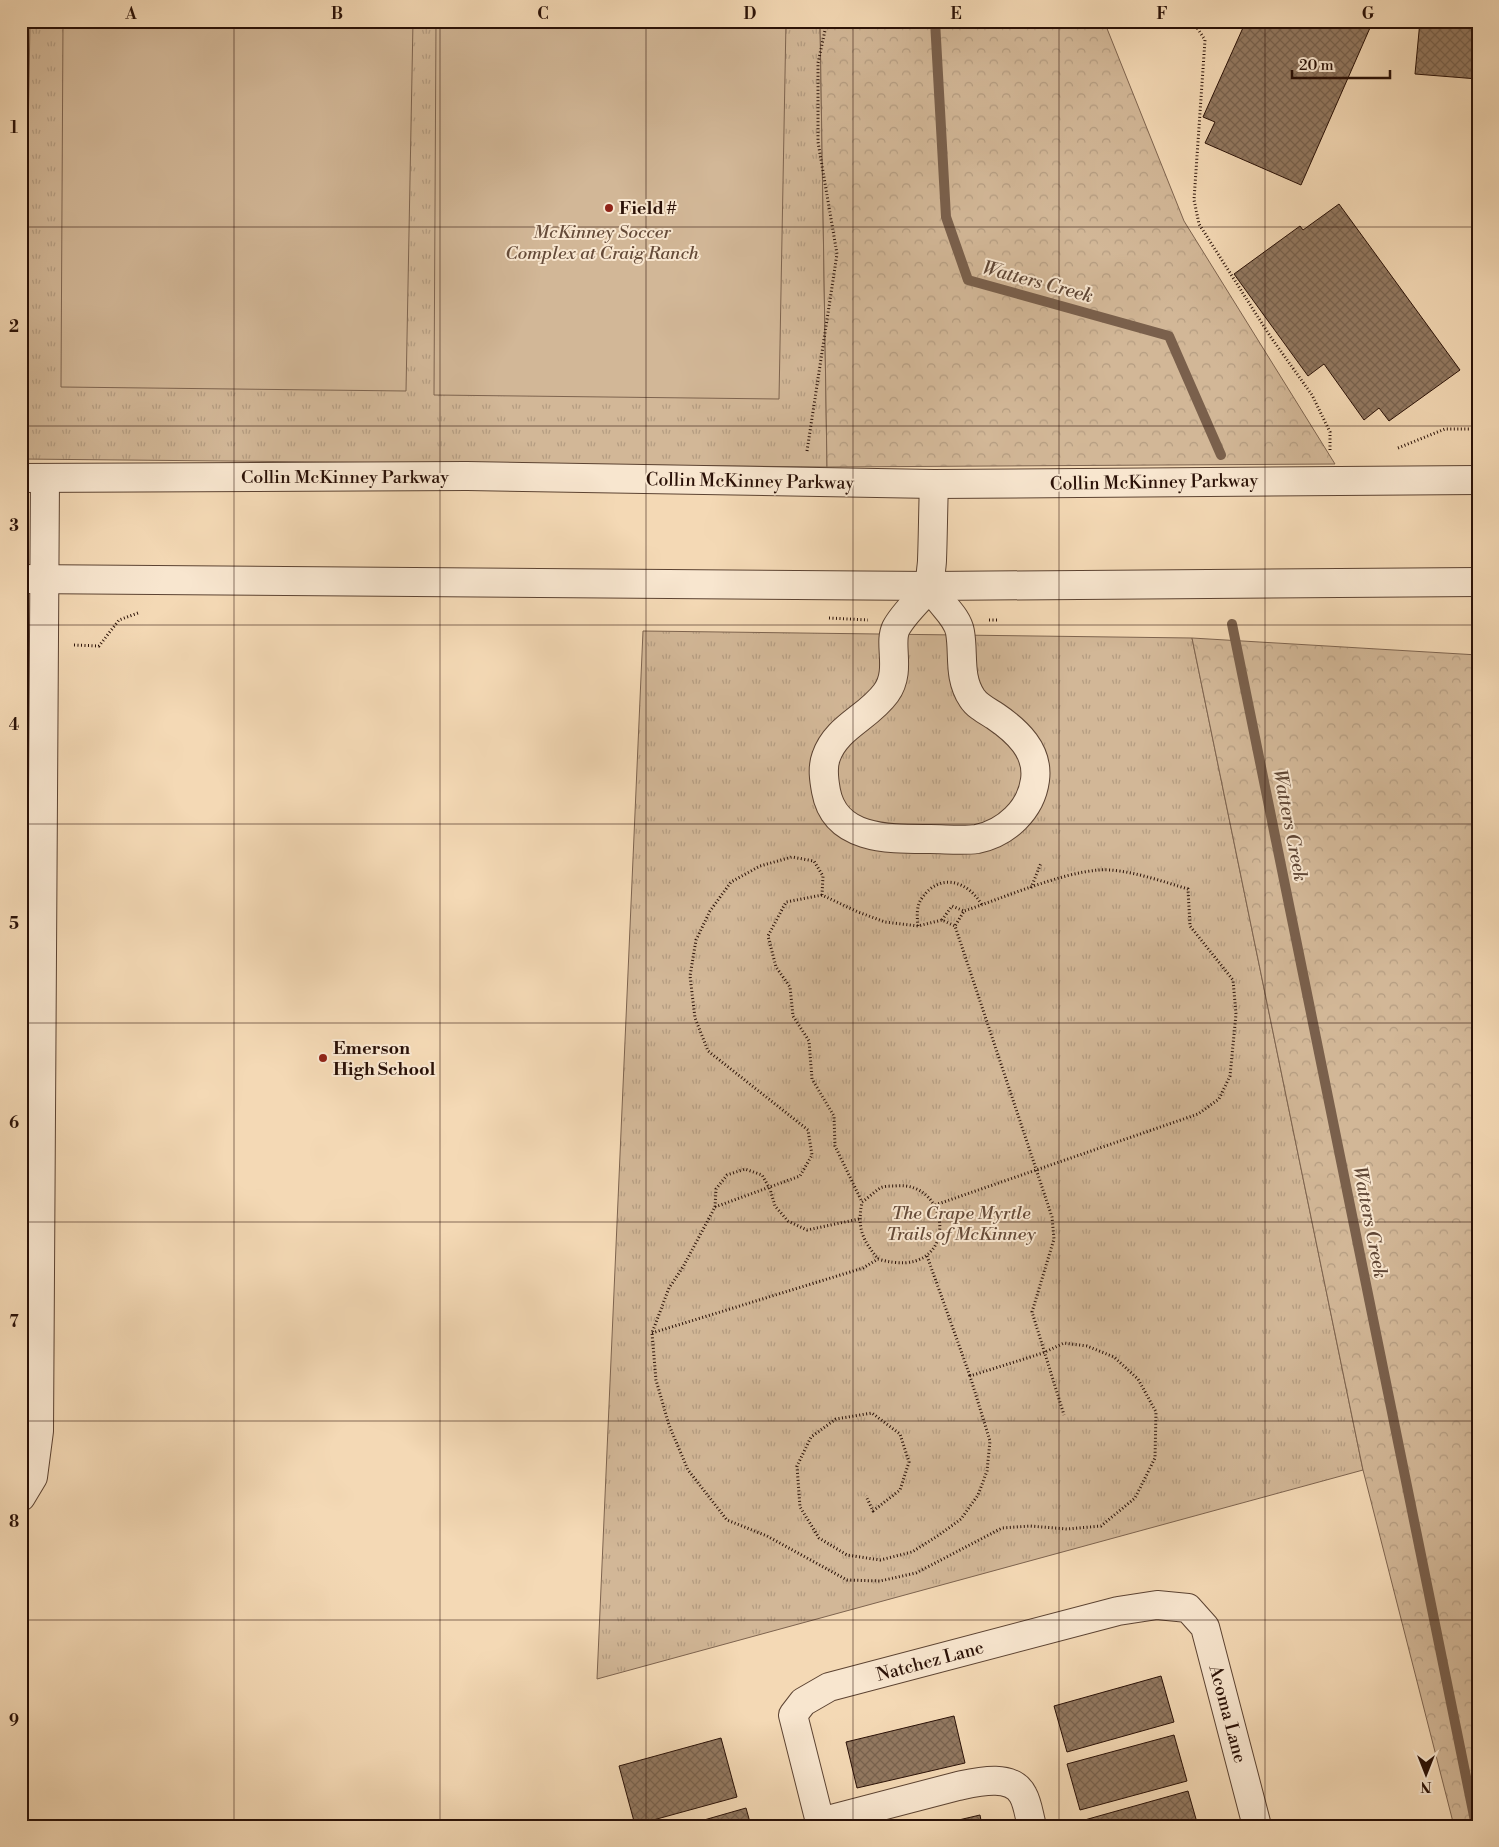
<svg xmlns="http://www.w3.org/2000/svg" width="1499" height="1847" viewBox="0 0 1499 1847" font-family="'Libre Bodoni',serif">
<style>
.grass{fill:url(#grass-tufts);stroke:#7e644f}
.forest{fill:url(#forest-crowns);stroke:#7e644f}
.pitch{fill:#d2b797;stroke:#7e644f}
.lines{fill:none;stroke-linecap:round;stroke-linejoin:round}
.stream{stroke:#7a604c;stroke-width:10}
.building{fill:url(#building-cross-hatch);stroke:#2a1107}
.minor-casing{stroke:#5c4332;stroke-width:30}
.path{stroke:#2a1107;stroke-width:3;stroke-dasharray:1 2.5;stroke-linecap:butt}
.minor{stroke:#f8e6cf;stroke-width:28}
.grid{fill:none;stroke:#2a1107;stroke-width:1;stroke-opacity:0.55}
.poi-dot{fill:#8f2418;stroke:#f8e6cf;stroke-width:2}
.labels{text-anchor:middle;stroke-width:4;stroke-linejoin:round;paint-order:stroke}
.poi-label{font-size:18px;font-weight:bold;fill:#2a1107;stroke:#f8e6cf;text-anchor:start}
.park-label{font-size:18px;font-style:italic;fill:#654b39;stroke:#f8e6cf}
.street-label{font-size:18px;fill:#2a1107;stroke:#f8e6cf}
.water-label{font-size:19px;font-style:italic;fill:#5f4635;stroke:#f8e6cf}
.neatline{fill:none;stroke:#2a1107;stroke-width:2}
.grid-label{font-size:16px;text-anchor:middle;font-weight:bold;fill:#2a1107}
</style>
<defs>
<pattern id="grass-tufts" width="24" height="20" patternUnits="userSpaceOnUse" patternTransform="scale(1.25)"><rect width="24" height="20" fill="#d2b797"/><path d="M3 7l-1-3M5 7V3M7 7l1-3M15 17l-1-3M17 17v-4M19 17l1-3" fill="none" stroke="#b49c81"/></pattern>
<pattern id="forest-crowns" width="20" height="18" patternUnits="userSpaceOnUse" patternTransform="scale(1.25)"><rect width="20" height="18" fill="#d2b797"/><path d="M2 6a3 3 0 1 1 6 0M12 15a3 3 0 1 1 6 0" fill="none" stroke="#b49c81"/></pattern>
<pattern id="building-cross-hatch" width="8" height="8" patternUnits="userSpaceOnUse" patternTransform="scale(1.25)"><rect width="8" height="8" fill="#937961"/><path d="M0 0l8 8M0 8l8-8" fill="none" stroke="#78624e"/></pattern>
</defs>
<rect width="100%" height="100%" fill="#f4d9b5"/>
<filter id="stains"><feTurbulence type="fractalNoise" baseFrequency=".004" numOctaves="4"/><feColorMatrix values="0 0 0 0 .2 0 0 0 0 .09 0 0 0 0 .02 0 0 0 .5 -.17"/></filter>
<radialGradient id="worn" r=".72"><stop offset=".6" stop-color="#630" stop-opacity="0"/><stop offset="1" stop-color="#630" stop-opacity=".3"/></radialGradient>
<g class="grass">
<path d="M 21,21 L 820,21 L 827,467 L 21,459 Z"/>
<path d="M 643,631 L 1192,638 L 1363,1470 L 597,1679 Z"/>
</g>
<g class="forest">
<path d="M 820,21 L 1104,21 L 1184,221 L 1335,464 L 827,467 Z"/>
<path d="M 1192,638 L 1478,655 L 1478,1826 L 1454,1826 L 1363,1470 Z"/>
</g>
<g class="pitch">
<path d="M 21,21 L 30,21 L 24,382 L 21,382 Z"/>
<path d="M 63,21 L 413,21 L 406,391 L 61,387 Z"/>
<path d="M 436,21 L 786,21 L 779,399 L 434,395 Z"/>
</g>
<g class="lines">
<g class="stream">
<path d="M 935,21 L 946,217 L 968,280 L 1169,336 L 1221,455"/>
<path d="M 1232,624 L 1476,1826"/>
</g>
</g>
<g class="building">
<path d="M 1246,21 L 1373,21 L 1301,185 L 1205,143 L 1215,122 L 1203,117 Z"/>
<path d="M 1420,21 L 1478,21 L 1478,79 L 1415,74 Z"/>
<path d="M 1339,204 L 1460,370 L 1389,421 L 1379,408 L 1364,420 L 1324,364 L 1308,376 L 1234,274 L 1300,226 L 1303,230 Z"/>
<path d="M 1161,1676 L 1174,1722 L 1067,1752 L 1054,1706 Z"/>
<path d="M 954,1716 L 965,1763 L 857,1788 L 846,1742 Z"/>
<path d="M 1174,1735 L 1187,1781 L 1080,1810 L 1067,1764 Z"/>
<path d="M 721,1738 L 737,1797 L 635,1825 L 619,1766 Z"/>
<path d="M 1188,1791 L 1198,1826 L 1083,1826 L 1081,1821 Z"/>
<path d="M 746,1808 L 751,1826 L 683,1826 Z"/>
<path d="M 980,1815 L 982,1826 L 933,1826 Z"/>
</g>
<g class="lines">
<g class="minor-casing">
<g id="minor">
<path d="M 21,478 L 467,476 L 934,484 L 1478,480"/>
<path d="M 21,579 L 931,586 L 1478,582"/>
<path d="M 931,586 C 920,599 904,613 896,628 C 888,644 902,671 886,693 C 868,718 836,727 826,757 C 822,768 824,780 826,791 C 835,841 891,839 930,839 C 945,839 962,841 977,839 C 1006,833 1031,810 1035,780 C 1039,751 1017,731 995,716 C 987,711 977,706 972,698 C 958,677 964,654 960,632 C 957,614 936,602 931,585 C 929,578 932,567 932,560 C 933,535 933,509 934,484"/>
<path d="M 21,1497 L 33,1477 L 39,1431 L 45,478"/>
<path d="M 820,1822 L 958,1786 C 977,1782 1012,1773 1023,1795 C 1028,1804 1029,1816 1032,1826"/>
<path d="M 821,1826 L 793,1715 L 803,1702 L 829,1687 L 1118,1611 L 1157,1605 L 1188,1608 L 1205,1627 L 1257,1826"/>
</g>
</g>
<g class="path">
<path d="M 1190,21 L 1196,26 L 1205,40 L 1194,200 L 1199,224 L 1270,336 L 1312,395 L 1330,432 L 1330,450"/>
<path d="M 1398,448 L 1445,429 L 1478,429"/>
<path d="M 807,451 L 837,254 L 818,142 L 818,63 L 827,21"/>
<path d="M 829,618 L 868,620"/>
<path d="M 989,620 L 998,620"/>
<path d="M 74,645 L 99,646 L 119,620 L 138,613"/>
<path d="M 1031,888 L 1041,863"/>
<path d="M 822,895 L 786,902 L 768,936 L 776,967 L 790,987 L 793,1016 L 809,1041 L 812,1079 L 834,1116 L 835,1146 L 862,1202"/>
<path d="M 942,920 L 952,906 L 964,911"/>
<path d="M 918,926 C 917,917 916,906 922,898 C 940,872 968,881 982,905"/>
<path d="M 935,1205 L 1198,1114 L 1219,1099 L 1230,1076 L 1236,1014 L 1233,980 L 1190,926 L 1188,889 C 1164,882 1125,868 1099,870 C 1060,873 1003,898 964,911 L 955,926"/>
<path d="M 715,1207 L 800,1176 L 812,1155 L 808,1130 L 708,1051 L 695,1018 L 690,976 L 696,940 L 710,911 L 731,882 L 760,866 L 792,857 L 814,861 L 823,876 L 822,895 L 858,912 L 885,922 L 918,926 L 942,920 L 955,926 L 1052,1217 L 1054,1239 L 1032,1312 L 1064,1415"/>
<path d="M 859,1219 L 807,1230 L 788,1221 L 775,1206 L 770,1189 L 762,1175 L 745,1169 L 727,1175 L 716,1189 L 715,1207 L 683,1267 L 669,1288 L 652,1333 L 656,1380 L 669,1425 L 688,1470 L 727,1520 L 767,1536 L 847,1580 L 880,1581 L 916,1573 L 1002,1528 L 1030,1526 L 1067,1529 L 1101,1526 L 1135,1498 L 1155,1458 L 1156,1412 L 1138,1379 L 1114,1357 L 1087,1346 L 1064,1343 L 1043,1353 L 970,1376 L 990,1441 L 987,1471 L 978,1495 L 961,1519 L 939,1535 L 912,1552 L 880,1560 L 847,1555 L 819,1538 L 800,1507 L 797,1466 L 811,1437 L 836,1419 L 872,1413 L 900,1434 L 909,1462 L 900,1490 L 873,1511 L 866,1496"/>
<path d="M 927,1256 L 970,1376"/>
<path d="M 652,1333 L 863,1268 L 878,1259 C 961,1284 954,1179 895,1186 C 890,1186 884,1186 880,1188 C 874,1192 868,1198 862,1202 C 857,1228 862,1239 878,1259"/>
</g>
<use href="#minor" class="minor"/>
</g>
<path class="grid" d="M 234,21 L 234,1826M 440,21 L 440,1826M 646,21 L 646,1826M 853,21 L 853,1826M 1059,21 L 1059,1826M 1265,21 L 1265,1826M 21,227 L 1478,227M 21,426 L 1478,426M 21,625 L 1478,625M 21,824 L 1478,824M 21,1023 L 1478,1023M 21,1222 L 1478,1222M 21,1421 L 1478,1421M 21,1620 L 1478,1620"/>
<g class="poi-dot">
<circle cx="609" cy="208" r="5"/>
<circle cx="323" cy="1058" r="5"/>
</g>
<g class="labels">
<g class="poi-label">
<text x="619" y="214">Field #</text>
<text x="333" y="1054">Emerson<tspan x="333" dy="21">High School</tspan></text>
</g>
<g class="park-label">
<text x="602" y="238">McKinney Soccer<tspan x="602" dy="21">Complex at Craig Ranch</tspan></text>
<text x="961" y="1219">The Crape Myrtle<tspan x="961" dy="21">Trails of McKinney</tspan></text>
</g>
<g class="street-label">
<text x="345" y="483">Collin McKinney Parkway</text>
<text transform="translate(750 481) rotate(1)" y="6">Collin McKinney Parkway</text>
<text transform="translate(1154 482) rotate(-1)" y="6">Collin McKinney Parkway</text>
<text transform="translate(930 1661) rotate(-15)" y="6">Natchez Lane</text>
<text transform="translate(1228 1714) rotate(75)" y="6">Acoma Lane</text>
</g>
<g class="water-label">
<text transform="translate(1038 281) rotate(15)" y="7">Watters Creek</text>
<text transform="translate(1291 825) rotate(79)" y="7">Watters Creek</text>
<text transform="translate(1371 1222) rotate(79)" y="7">Watters Creek</text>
</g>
</g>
<rect width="1499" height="1847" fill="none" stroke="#f4d9b5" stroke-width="55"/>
<g transform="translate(1426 1774) rotate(180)" stroke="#f8e6cf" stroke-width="4" paint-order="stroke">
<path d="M0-4L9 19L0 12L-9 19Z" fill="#2a1107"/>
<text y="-8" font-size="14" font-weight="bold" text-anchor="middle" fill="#2a1107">N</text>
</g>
<path d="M1292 70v8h98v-8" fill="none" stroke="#2a1107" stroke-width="2.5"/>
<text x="1299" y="70" font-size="15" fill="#2a1107" stroke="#f8e6cf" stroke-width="4" paint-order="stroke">20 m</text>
<rect x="28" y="28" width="1444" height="1792" class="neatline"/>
<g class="grid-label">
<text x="131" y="19">A</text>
<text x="337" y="19">B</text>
<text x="543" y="19">C</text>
<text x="750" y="19">D</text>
<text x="956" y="19">E</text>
<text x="1162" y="19">F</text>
<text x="1368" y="19">G</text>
<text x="14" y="133">1</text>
<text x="14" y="332">2</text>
<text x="14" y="531">3</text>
<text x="14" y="730">4</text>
<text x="14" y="929">5</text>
<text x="14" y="1128">6</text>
<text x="14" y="1327">7</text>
<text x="14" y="1527">8</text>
<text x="14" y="1726">9</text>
</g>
<rect width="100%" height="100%" filter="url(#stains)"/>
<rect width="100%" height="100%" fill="url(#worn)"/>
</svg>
